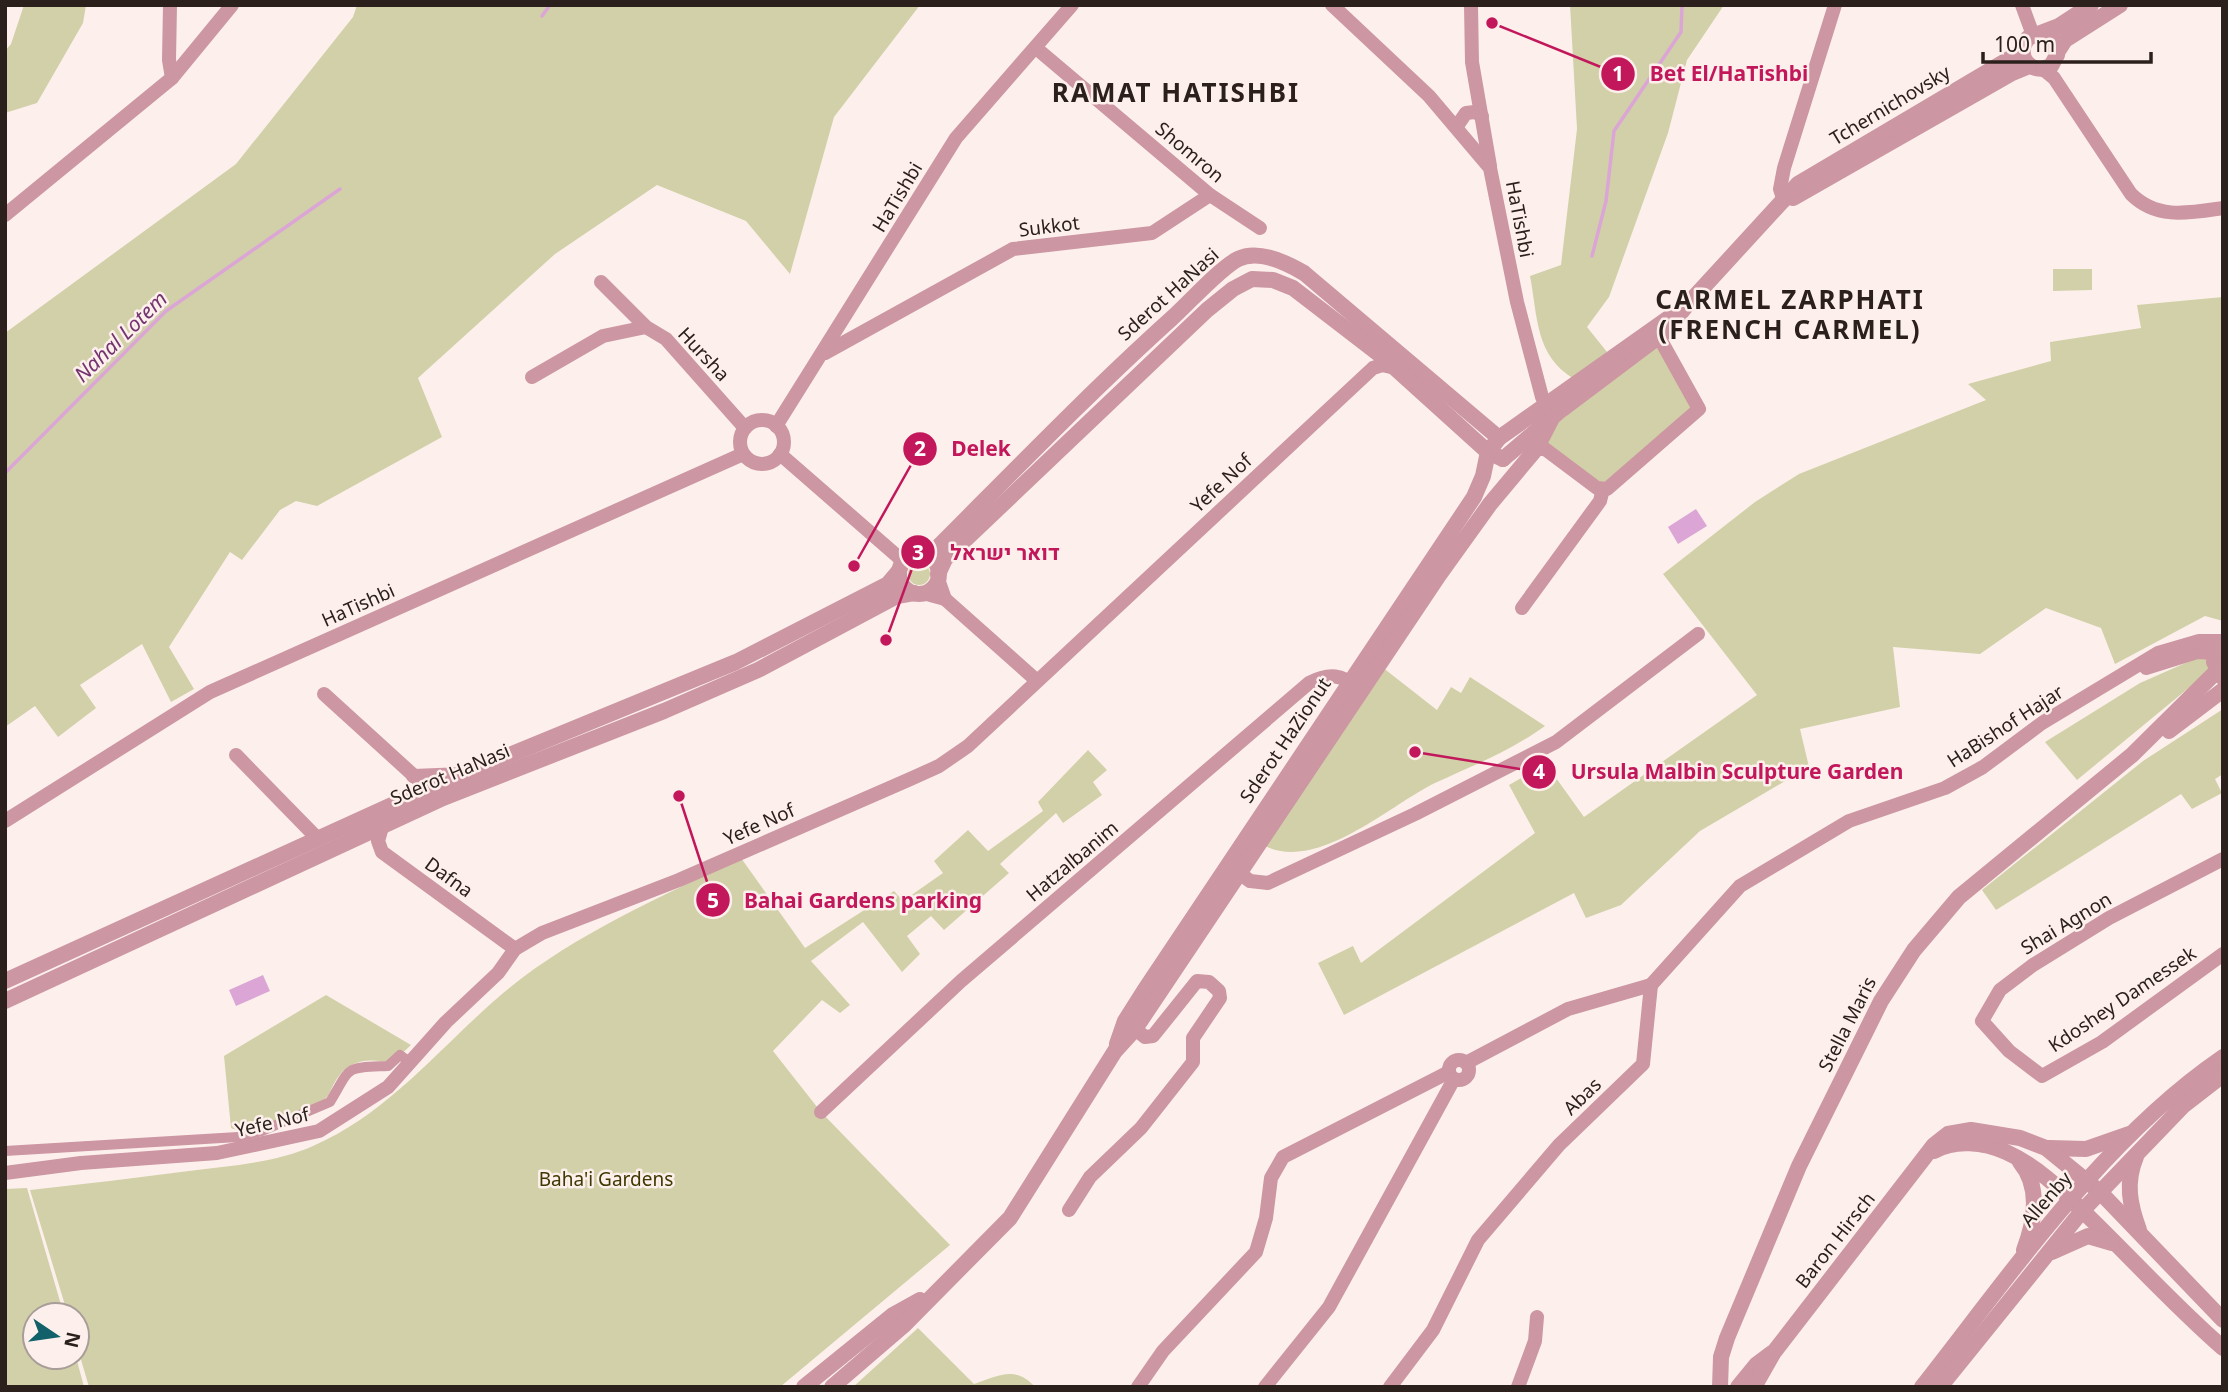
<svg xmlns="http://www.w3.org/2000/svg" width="2228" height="1392" viewBox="0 0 2228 1392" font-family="'Noto Sans',Heebo,sans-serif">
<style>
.green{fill:#d2d0a8}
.water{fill:#dba6d6}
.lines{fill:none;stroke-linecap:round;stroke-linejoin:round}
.stream{stroke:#dba6d6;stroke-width:3.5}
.pedestrian{stroke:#cc96a2;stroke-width:10}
.minor{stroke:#cc96a2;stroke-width:14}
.tertiary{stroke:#cc96a2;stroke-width:16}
.labels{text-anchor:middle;stroke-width:5;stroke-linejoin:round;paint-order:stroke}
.street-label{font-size:19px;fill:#2b201c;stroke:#fdf0ec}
.park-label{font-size:19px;fill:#3d3901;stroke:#fdf0ec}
.water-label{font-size:21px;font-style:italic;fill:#73346f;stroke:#fdf0ec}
.district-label{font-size:26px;font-weight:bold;letter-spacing:2px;fill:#2b201c;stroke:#fdf0ec}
.leader{fill:none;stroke:#c2185b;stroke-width:2.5}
.callout-dot{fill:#c2185b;stroke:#fdf0ec;stroke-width:2.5}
.mark-label{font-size:21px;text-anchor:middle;font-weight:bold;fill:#fff}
.callout-label{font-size:21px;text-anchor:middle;font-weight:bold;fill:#c2185b;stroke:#fdf0ec;stroke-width:5;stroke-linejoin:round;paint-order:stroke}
</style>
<rect width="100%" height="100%" fill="#fdf0ec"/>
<g class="green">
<path d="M 24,5 L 86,5 L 83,23 L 37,103 L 5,113 L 5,51 L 11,44 Z"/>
<path d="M 357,5 L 920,5 L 834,117 L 790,274 L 746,221 L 657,185 L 555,254 L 418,378 L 442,437 L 317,506 L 296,501 L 280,510 L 242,560 L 230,552 L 169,647 L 194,689 L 171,702 L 142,644 L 80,685 L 96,708 L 58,737 L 35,706 L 5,727 L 5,333 L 236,164 L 353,17 Z"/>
<path d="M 1570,5 L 1724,5 L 1687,60 L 1668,133 L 1609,297 L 1587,327 L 1607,352 L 1574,379 C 1535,355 1538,318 1530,276 L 1561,265 L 1577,129 Z"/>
<path d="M 2053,269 L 2092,269 L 2092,290 L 2053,291 Z"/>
<path d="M 2223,297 L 2223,621 L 2205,616 L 2115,664 L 2101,628 L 2046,608 L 1980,654 L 1893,647 L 1900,707 L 1800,729 L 1809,767 L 1700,831 L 1621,905 L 1586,918 L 1574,893 L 1344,1015 L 1318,963 L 1353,946 L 1361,963 L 1535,833 L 1509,785 L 1546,764 L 1584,817 L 1757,695 L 1663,574 L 1755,502 L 1799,474 L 1986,400 L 1968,384 L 2051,361 L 2050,342 L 2141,328 L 2137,305 Z"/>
<path d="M 1659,345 L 1693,408 L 1602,486 L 1545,442 L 1556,423 Z"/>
<circle cx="919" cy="574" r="11"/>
<path d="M 2199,657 L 2214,661 L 2208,672 L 2077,780 L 2045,742 L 2140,683 Z"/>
<path d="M 1382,667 L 1437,710 L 1451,687 L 1461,693 L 1470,677 L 1545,726 C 1507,753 1476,764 1435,783 C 1390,805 1318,872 1265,846 Z"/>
<path d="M 2223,709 L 2223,774 L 2215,779 L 2222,793 L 2192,809 L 2181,794 L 1996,910 L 1982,890 L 2143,761 Z"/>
<path d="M 1088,750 L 1107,770 L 1093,782 L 1102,795 L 1063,823 L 1056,813 L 1000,864 L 1009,873 L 944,930 L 931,916 L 907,936 L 920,954 L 902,972 L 863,922 L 811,961 L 850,1005 L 840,1013 L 822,1000 L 773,1051 L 821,1112 L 950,1245 L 780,1387 L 89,1387 L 77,1346 L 77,1315 L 68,1315 L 30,1190 C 83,1184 136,1178 189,1171 C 229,1166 275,1163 313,1146 C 389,1113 440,1047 502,994 C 572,935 659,898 741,858 L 805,948 L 894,891 L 903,901 L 943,873 L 934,861 L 968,830 L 988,851 L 1043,811 L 1038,802 Z"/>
<path d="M 326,995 L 411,1045 L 392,1063 C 369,1058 348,1059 335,1082 C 331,1088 330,1095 324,1100 C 310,1110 244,1136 231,1128 L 224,1056 Z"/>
<path d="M 27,1188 L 64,1315 L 35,1315 L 35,1357 L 76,1357 L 84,1387 L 5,1387 L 5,1189 Z"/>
<path d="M 918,1328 L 974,1384 C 998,1376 1016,1365 1035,1387 L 853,1387 Z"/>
</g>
<g class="water">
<path d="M 1696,509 L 1707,526 L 1678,544 L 1668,527 Z"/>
<path d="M 263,975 L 270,991 L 236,1006 L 229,990 Z"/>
</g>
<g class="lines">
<g class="stream">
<path d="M 542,16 L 550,5"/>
<path d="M 1592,256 L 1606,201 L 1614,131 L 1681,32 L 1682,5"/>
<path d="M 5,473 L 166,311 L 340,189"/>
</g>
<path class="pedestrian" d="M 5,1151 L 238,1137 L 262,1131 L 330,1102 C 352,1065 344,1068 388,1066 L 400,1055 L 411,1063"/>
<g class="minor">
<path d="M 170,5 L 169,60 L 172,78"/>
<path d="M 1332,5 L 1429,96 L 1490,168 L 1517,302 L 1542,397 L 1551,414"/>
<path d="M 1471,5 L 1472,62 L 1490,166"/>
<path d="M 2022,5 L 2033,35"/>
<path d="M 1036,48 L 1210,195 L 1260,228"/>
<path d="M 2043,69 L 2054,78 L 2131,194 C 2157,220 2189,213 2223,208"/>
<path d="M 1457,126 L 1466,113 L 1475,112 L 1482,116"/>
<path d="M 1784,201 L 1780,189 L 1784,168 L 1835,5"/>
<path d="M 5,215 L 172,78 L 232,5"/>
<path d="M 601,282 L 646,327 L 666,339 L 745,428"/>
<path d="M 825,353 L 1013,249 L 1152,233 L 1210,195"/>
<path d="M 532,377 L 603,336 L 646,327"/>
<circle cx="762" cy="442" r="22"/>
<path d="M 776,426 L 956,138 L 1072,5"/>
<path d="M 1536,449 L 1545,449 L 1597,488 L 1607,489 L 1699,409 L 1659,337 L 1652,331"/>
<path d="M 780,454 L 904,562"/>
<path d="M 938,579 L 945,599 L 1036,680"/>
<path d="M 923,593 L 945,599"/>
<path d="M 1522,608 L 1600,501 L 1603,489"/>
<path d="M 2146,668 L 2197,652 L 2216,653"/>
<path d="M 324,694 L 434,794"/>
<path d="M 236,755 L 318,839"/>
<path d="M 413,776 L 463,774"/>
<path d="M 5,821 L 210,692 L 743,454"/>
<path d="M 382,827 L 378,841 L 382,852 L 515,949"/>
<path d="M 2223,859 L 2109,918 L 2033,965 L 2000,990 L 1982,1021 L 2009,1051 L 2042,1076 L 2102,1042 L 2223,954"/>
<path d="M 1231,867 L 1250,881 L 1268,883 L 1415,814 L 1556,742 L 1698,634"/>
<path d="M 1651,985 L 1740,886 L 1849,821 L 1945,788 L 1983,767 L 2042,723 L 2158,653 L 2199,641 L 2223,641"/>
<circle cx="1459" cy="1070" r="10"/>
<path d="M 1466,1063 L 1568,1009 L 1651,985"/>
<path d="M 821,1112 L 961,981 L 1309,683 C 1330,672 1341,675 1360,688"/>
<path d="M 5,1173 L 81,1163 L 217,1153 L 319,1131 L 388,1087 L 446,1022 L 498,973 L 515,949 L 542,933 L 679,880 L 908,780 L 939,766 L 968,746 L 1373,368 L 1382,365 L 1395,368"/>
<path d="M 1069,1210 L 1090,1177 L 1141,1128 L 1193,1062 L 1193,1038 L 1220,998 L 1219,991 L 1209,982 L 1197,981 L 1153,1036 L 1145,1037 L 1135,1029"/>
<path d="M 1138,1387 L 1163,1351 L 1256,1252 L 1266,1218 L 1271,1178 L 1283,1157 L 1449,1072"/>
<path d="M 1265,1387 L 1329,1307 L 1454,1079"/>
<path d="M 1390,1387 L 1433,1330 L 1478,1240 L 1559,1145 L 1643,1064 L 1651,985"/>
<path d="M 1518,1387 L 1535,1341 L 1537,1317"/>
</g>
<g class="tertiary">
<path d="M 2041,33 L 2054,41 L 2057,55 L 2051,66 C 2031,76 2014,56 2028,38 L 2059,26 L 2091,5"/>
<path d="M 2058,51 L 2065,40 L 2120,5"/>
<path d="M 1793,198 L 2012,73 L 2029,66"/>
<path d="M 1503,459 L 1561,410 L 1666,331 L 1687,305 L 1798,184 L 2016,55 L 2022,49"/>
<circle cx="919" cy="574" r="20"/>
<path d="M 921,555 L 935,550 C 1013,472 1089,393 1171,319 C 1188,304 1220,268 1238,259 C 1258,249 1287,263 1304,273 L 1499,438"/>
<path d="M 938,574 L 945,559 L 1207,310 L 1233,289 L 1252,279 L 1273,280 L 1293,288 L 1384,358 L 1488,452 L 1503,459"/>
<path d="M 2222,677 L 2214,662 L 2216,653 L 2223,647"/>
<path d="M 2169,731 L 2223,690"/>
<path d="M 5,981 L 427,789 L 736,662 L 888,584 L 899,571"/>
<path d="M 5,1001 L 443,798 L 664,711 L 758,670 L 897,596 L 914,593"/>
<path d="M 1117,1044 L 1125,1021 L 1144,991 L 1474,497 L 1483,476 L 1488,452 L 1499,438 L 1687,305"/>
<path d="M 2049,1148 L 2086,1149 L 2129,1134"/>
<path d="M 1934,1151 C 1955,1139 1984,1142 2006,1152 C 2041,1168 2066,1195 2093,1221 C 2136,1263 2177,1308 2223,1348"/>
<path d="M 2136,1157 C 2125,1183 2130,1205 2139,1230"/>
<path d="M 2020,1162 C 2041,1187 2035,1221 2024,1250"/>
<path d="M 2052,1252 L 2088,1236 L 2112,1243"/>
<path d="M 804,1387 L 893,1315 L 920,1300"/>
<path d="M 832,1387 L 903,1326 L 1010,1218 L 1115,1051 L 1135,1029 L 1439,575 L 1490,504 L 1536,449 L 1553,416"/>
<path d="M 1720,1387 L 1721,1357 L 1727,1338 L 1799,1166 L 1881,1001 L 1914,950 L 1959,897 L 2132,755 L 2217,671"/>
<path d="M 1738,1387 L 1756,1365 L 1772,1353"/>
<path d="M 1754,1387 L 1774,1352 L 1934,1145 L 1948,1134 L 1971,1130 L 2020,1138 L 2046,1148 L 2100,1192 L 2223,1320"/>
<path d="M 1922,1387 C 2011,1274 2103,1139 2223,1057"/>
<path d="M 1940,1387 L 2082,1211 L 2183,1106 L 2223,1075"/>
</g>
</g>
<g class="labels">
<g class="street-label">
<text transform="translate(1890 105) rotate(-31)" y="7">Tchernichovsky</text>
<text transform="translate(1190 152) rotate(40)" y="7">Shomron</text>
<text transform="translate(897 197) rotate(-59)" y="7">HaTishbi</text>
<text transform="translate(1520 219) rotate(79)" y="7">HaTishbi</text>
<text transform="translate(1049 226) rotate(-7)" y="7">Sukkot</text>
<text transform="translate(1168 294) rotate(-42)" y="7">Sderot HaNasi</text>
<text transform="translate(704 354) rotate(47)" y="7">Hursha</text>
<text transform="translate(1221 483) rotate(-43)" y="7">Yefe Nof</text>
<text transform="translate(358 605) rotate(-24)" y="7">HaTishbi</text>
<text transform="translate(2005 726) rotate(-33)" y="7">HaBishof Hajar</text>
<text transform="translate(1285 740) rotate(-56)" y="7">Sderot HaZionut</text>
<text transform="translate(450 774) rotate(-23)" y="7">Sderot HaNasi</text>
<text transform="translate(759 824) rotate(-24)" y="7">Yefe Nof</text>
<text transform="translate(1072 861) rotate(-40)" y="7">Hatzalbanim</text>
<text transform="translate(449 877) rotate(36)" y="7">Dafna</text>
<text transform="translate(2066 923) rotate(-31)" y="7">Shai Agnon</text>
<text transform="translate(2122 999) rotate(-34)" y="7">Kdoshey Damessek</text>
<text transform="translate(1847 1024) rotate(-63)" y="7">Stella Maris</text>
<text transform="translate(1582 1096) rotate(-44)" y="7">Abas</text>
<text transform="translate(272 1122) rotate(-13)" y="7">Yefe Nof</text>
<text transform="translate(2046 1199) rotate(-49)" y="7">Allenby</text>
<text transform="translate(1835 1240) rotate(-52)" y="7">Baron Hirsch</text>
</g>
<g class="park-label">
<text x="606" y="1186">Baha'i Gardens</text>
</g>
<g class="water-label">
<text transform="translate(121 337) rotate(-44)" y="7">Nahal Lotem</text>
</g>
<g class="district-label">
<text x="1176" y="102">RAMAT HATISHBI</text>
<text x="1790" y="309">CARMEL ZARPHATI<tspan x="1790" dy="30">(FRENCH CARMEL)</tspan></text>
</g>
</g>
<path class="leader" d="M1492 23L1618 74M854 566L920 449M886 640L918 552M1415 752L1539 772M679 796L713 900"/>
<g class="callout-dot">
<circle cx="1492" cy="23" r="7"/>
<circle cx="854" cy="566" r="7"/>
<circle cx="886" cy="640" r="7"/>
<circle cx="1415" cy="752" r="7"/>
<circle cx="679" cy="796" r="7"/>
<circle cx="1618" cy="74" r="18"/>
<circle cx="920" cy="449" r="18"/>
<circle cx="918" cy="552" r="18"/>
<circle cx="1539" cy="772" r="18"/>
<circle cx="713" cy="900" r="18"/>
</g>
<g class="mark-label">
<text x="1618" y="81">1</text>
<text x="920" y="456">2</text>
<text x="918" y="560">3</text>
<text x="1539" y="779">4</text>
<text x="713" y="908">5</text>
</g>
<g class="callout-label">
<text x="1729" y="81">Bet El/HaTishbi</text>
<text x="981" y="456">Delek</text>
<text x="1005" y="560">דואר ישראל</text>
<text x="1737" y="779">Ursula Malbin Sculpture Garden</text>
<text x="863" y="908">Bahai Gardens parking</text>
</g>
<rect width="2228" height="1392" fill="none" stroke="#2b201c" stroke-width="14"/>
<g transform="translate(56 1336) rotate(103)"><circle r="33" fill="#fdf0ec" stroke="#a99d99" stroke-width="2"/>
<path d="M0-5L12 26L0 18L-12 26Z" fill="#12606a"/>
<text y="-10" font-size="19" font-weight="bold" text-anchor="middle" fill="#2b201c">N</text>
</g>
<path d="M1983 52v10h168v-10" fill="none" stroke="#2b201c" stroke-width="3.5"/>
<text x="1994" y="52" font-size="21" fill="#2b201c" stroke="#fdf0ec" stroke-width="5" paint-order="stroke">100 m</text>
</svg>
